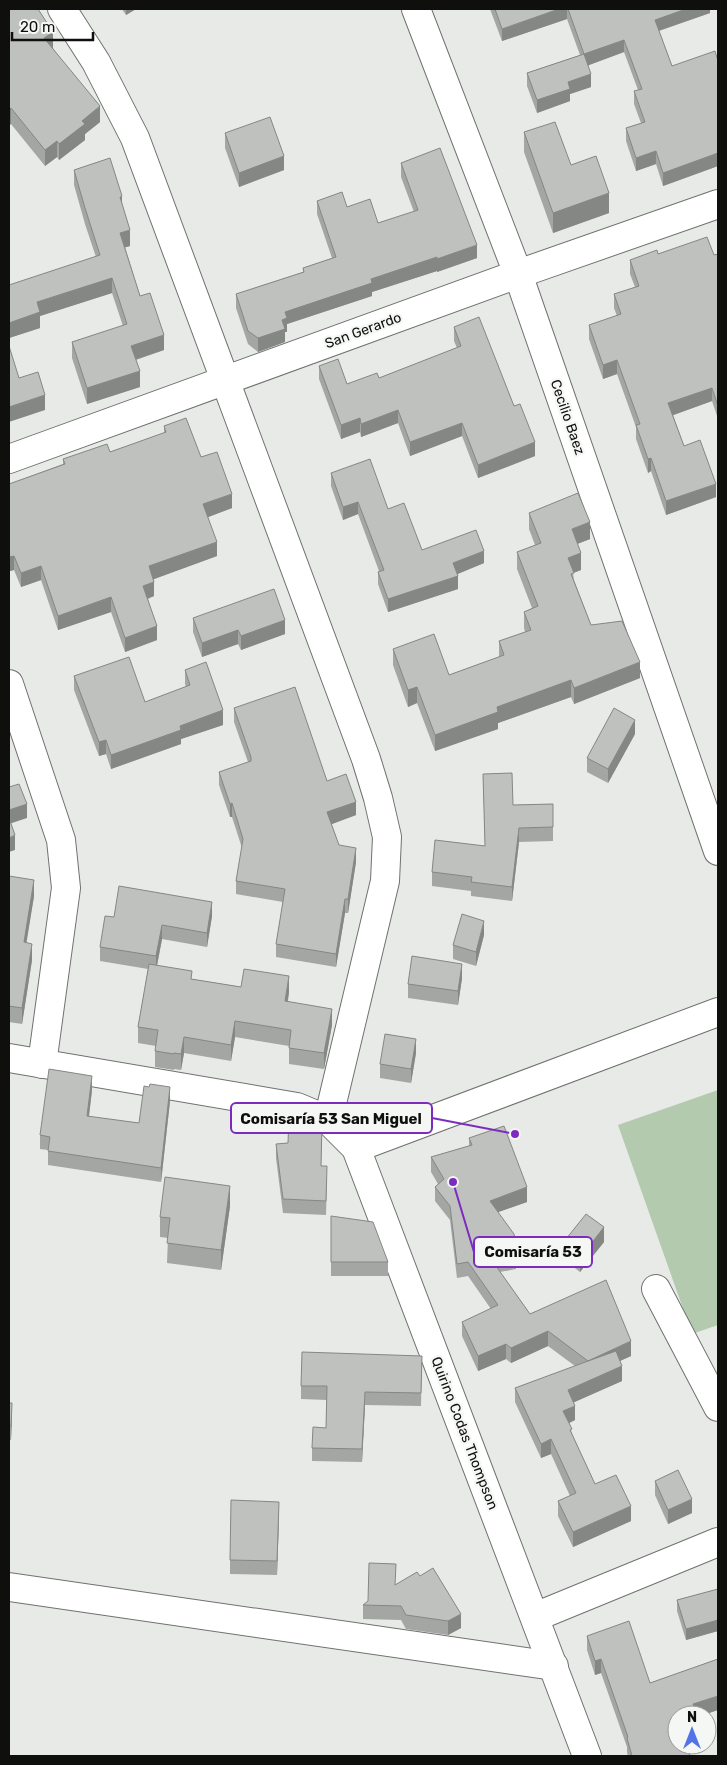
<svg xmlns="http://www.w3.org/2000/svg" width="727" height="1765" viewBox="0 0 727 1765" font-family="Rubik,sans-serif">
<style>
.garden{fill:#b4caae}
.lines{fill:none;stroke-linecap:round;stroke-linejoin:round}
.minor-casing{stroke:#6f726f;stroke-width:30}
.minor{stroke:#fff;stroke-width:28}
.wall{fill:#a3a6a3}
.shaded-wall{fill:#858784}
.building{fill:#bec1bd;stroke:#858784}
.labels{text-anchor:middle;stroke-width:4.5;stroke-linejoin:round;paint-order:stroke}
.street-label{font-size:14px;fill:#0f100e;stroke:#f5f7f4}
.leader{fill:none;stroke:#7b2cbf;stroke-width:2}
.callout-dot{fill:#7b2cbf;stroke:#f5f7f4;stroke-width:2}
.callout{fill:#f5f7f4;stroke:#7b2cbf;stroke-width:2}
.callout-label{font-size:15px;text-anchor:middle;font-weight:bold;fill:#0f100e}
</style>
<rect width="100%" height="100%" fill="#e7eae7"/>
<path class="garden" d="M 718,1090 L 718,1325 L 692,1334 L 618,1125 Z"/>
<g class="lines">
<g class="minor-casing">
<g id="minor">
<path d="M 62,9 L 96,62 L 135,138 L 366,759 L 378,798 L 387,837 L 385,881 L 328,1120"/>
<path d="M 416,9 L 518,274 L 718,851"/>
<path d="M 9,459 L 518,274 L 718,204"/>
<path d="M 9,684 L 61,840 L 66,888 L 42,1064"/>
<path d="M 9,1058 L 297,1107 L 328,1120 L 356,1148 L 587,1756"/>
<path d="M 356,1148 L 718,1012"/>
<path d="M 656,1289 L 718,1407"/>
<path d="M 9,1587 L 554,1666"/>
<path d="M 535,1617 L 718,1542"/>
</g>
</g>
<use href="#minor" class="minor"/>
</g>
<g class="wall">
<path d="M 9,9 L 53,48 L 100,122 L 85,134 L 85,140 L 59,160 L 57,157 L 45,166 L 11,124 Z"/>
<path d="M 122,9 L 136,9 L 126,15 Z"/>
<path d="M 490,9 L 710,9 L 710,13 L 659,31 L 672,66 L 718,61 L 718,166 L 663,186 L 656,164 L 636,171 L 626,141 L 626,128 L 641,123 L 634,104 L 634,91 L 638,90 L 624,52 L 588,65 L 591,87 L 570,94 L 570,101 L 537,113 L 527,86 L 527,73 L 580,55 L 567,19 L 502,41 Z"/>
<path d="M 524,132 L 571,165 L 609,213 L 553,233 L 524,152 Z"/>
<path d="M 225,133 L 284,170 L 239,187 L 225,148 Z"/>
<path d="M 401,163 L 477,258 L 437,272 L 437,271 L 372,292 L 372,296 L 287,324 L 287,332 L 285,332 L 285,342 L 258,352 L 248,344 L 236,308 L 236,294 L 303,272 L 303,268 L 332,258 L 317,214 L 317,201 L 347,207 L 378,223 L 414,212 L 401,177 Z"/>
<path d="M 74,170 L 122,206 L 130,246 L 125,247 L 140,296 L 164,350 L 136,360 L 140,387 L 87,404 L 72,358 L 72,342 L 123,326 L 112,293 L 40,316 L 40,328 L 9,338 L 96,257 L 85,224 L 74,185 Z"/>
<path d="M 658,254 L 714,255 L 718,254 L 718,419 L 712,401 L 673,415 L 684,446 L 716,497 L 666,515 L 651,471 L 648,473 L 636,439 L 636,427 L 617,374 L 603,379 L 589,339 L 589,325 L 617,316 L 614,308 L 614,294 L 635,287 L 630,274 L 630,260 Z"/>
<path d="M 454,327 L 514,406 L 535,456 L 478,478 L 462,436 L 410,456 L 398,423 L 361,437 L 360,432 L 341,439 L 319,379 L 319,366 L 347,384 L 379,378 L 457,348 L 454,341 Z"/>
<path d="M 164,426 L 201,457 L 232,508 L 208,517 L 217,556 L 153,579 L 154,596 L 148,599 L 157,640 L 125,652 L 111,612 L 58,630 L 41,580 L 21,587 L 14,570 L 10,571 L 9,568 L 9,484 L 63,464 L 63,459 L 110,452 L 164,433 Z"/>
<path d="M 331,473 L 388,509 L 422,550 L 484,563 L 457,574 L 458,589 L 388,612 L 378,584 L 378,572 L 379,571 L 358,514 L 343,520 L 331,486 Z"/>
<path d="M 529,513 L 590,539 L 577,544 L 581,570 L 573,573 L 574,580 L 591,625 L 640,678 L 574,704 L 571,697 L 498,723 L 498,729 L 435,751 L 417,703 L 408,707 L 393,665 L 393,649 L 449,675 L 499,657 L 499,641 L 525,632 L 524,628 L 524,612 L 532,608 L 517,569 L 517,552 L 535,545 L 529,529 Z"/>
<path d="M 193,618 L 285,634 L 241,650 L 238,644 L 202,657 L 193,632 Z"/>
<path d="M 185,670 L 223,725 L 181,739 L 181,744 L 111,769 L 106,754 L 99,756 L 74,690 L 74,676 L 145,702 L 186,687 L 185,684 Z"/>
<path d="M 234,708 L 327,781 L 356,815 L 331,824 L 339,845 L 356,862 L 348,913 L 345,913 L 336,967 L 276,957 L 276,944 L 283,902 L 236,894 L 236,881 L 242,848 L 232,817 L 230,817 L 219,785 L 219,772 L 248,762 L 234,722 Z"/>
<path d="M 635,734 L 608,783 L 587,772 L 587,758 Z"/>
<path d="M 483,774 L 513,805 L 553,804 L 553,841 L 519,842 L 512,901 L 471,896 L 471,891 L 432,886 L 432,872 L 485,846 Z"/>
<path d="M 9,876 L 34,896 L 26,943 L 32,960 L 22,1024 L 9,1022 Z"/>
<path d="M 212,916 L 207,947 L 162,939 L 157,966 L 192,979 L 241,987 L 289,992 L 288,1001 L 332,1025 L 324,1069 L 289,1064 L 289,1046 L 235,1037 L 231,1061 L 184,1053 L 181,1070 L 174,1069 L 174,1070 L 155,1067 L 155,1051 L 156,1046 L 138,1043 L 138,1027 L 148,969 L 100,961 L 100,947 L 114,917 Z"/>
<path d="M 484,935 L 476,966 L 453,959 L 453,945 Z"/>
<path d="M 462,978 L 458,1005 L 408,998 L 408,984 Z"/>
<path d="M 416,1053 L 411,1083 L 380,1078 L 380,1064 Z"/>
<path d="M 92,1090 L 89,1117 L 139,1123 L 170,1101 L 161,1182 L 48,1165 L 48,1150 L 40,1149 L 40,1135 Z"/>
<path d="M 322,1136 L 321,1166 L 327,1180 L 326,1215 L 283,1213 L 276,1158 L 276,1144 L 288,1143 Z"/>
<path d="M 469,1138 L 527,1202 L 498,1212 L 516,1245 L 516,1269 L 500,1272 L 530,1314 L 631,1356 L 620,1361 L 622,1381 L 574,1402 L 575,1420 L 569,1423 L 572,1434 L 595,1484 L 631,1521 L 573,1547 L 558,1516 L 558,1501 L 570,1496 L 551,1454 L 541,1458 L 515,1402 L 515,1388 L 575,1366 L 548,1346 L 511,1363 L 506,1359 L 478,1371 L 462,1336 L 462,1322 L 491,1309 L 468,1276 L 457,1278 L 450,1220 L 435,1201 L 435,1187 L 438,1184 L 431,1172 L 431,1157 L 469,1146 Z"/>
<path d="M 230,1206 L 221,1270 L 167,1263 L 168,1238 L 160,1237 L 160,1217 Z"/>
<path d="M 331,1216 L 388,1262 L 388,1276 L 331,1276 Z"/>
<path d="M 604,1242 L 580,1272 L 562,1258 L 562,1244 Z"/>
<path d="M 422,1356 L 421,1406 L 365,1405 L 362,1462 L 312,1461 L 312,1448 L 326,1428 L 327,1400 L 301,1399 L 301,1386 Z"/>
<path d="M 9,1403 L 12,1417 L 11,1440 L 9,1440 Z"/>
<path d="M 655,1481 L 692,1513 L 668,1524 L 655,1495 Z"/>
<path d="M 279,1516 L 277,1575 L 230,1574 L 230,1560 Z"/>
<path d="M 420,1576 L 461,1628 L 448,1635 L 406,1629 L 401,1620 L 363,1619 L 363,1605 L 395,1585 Z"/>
<path d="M 718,1589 L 718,1631 L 686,1640 L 677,1611 L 677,1600 Z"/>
<path d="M 587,1636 L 650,1683 L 718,1659 L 718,1710 L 703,1715 L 677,1715 L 690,1756 L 628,1756 L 627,1752 L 627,1747 L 601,1673 L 595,1675 L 587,1650 Z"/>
</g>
<g class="shaded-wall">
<path d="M 126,9 L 136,9 L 126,15 Z"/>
<path d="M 559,9 L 567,9 L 567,19 L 502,41 L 502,29 Z"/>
<path d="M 686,9 L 710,9 L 710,13 L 655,32 L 655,20 Z"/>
<path d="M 53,32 L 53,48 L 44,54 L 44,38 Z"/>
<path d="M 624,40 L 624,52 L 584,67 L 584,54 Z"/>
<path d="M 591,74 L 591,87 L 570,94 L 570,101 L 537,113 L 537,100 L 568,82 Z"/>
<path d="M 100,106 L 100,122 L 85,134 L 85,140 L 59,160 L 59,144 L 82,121 Z"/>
<path d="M 11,108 L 11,124 L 9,126 L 9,110 Z"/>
<path d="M 57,141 L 57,157 L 45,166 L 45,150 Z"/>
<path d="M 656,151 L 656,164 L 636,171 L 636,158 Z"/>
<path d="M 718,153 L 718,166 L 663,186 L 663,173 Z"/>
<path d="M 284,156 L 284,170 L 239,187 L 239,173 Z"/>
<path d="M 609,193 L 609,213 L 553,233 L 553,213 Z"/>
<path d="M 122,196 L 122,212 L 120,197 Z"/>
<path d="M 130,230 L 130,246 L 120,249 L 120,233 Z"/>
<path d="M 477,245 L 477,258 L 437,272 L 437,259 Z"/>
<path d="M 437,257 L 437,271 L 372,292 L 372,296 L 287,324 L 287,332 L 285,332 L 285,342 L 258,352 L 258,338 L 282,320 L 285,312 L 371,279 Z"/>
<path d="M 112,278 L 112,293 L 40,316 L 40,328 L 9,338 L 9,323 L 37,302 Z"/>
<path d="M 164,335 L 164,350 L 131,361 L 131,346 Z"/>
<path d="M 617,360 L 617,374 L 603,379 L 603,365 Z"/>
<path d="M 140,371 L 140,387 L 87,404 L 87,388 Z"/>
<path d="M 712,388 L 712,401 L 668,417 L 668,403 Z"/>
<path d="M 45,395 L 45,410 L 9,422 L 9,407 Z"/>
<path d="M 398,410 L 398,423 L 361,437 L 361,424 Z"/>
<path d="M 360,418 L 360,432 L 341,439 L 341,425 Z"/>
<path d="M 462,423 L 462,436 L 410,456 L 410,442 Z"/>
<path d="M 535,442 L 535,456 L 478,478 L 478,465 Z"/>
<path d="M 651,458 L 651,471 L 648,473 L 648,459 Z"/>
<path d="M 716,484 L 716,497 L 666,515 L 666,501 Z"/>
<path d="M 232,494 L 232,508 L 203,519 L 203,504 Z"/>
<path d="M 358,502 L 358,514 L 343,520 L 343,507 Z"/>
<path d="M 590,522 L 590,539 L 572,546 L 572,529 Z"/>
<path d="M 217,542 L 217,556 L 149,581 L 149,566 Z"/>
<path d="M 484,551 L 484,563 L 453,576 L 453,563 Z"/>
<path d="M 581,553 L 581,570 L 568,575 L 568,558 Z"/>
<path d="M 14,556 L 14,570 L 10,571 L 10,557 Z"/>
<path d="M 41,566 L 41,580 L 21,587 L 21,573 Z"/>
<path d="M 458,576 L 458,589 L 388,612 L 388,599 Z"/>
<path d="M 154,582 L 154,596 L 143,600 L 143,586 Z"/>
<path d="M 111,597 L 111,612 L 58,630 L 58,616 Z"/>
<path d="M 285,620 L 285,634 L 241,650 L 241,636 Z"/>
<path d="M 157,626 L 157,640 L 125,652 L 125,638 Z"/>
<path d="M 238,630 L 238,644 L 202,657 L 202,643 Z"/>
<path d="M 640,662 L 640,678 L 574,704 L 574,688 Z"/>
<path d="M 571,680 L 571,697 L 498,723 L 498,729 L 435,751 L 435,735 L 497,707 Z"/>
<path d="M 417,687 L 417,703 L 408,707 L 408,690 Z"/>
<path d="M 223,710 L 223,725 L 181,739 L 181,744 L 111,769 L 111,755 L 180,726 Z"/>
<path d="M 635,720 L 635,734 L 608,783 L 608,769 Z"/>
<path d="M 106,740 L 106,754 L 99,756 L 99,742 Z"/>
<path d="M 356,802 L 356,815 L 327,826 L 327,812 Z"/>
<path d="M 232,803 L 232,817 L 230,817 L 230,804 Z"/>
<path d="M 27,804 L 27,818 L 9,824 L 9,810 Z"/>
<path d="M 519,828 L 519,842 L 512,901 L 512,887 Z"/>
<path d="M 15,835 L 15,850 L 9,852 L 9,838 Z"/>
<path d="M 356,848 L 356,862 L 348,913 L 348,899 Z"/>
<path d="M 34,880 L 34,896 L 24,958 L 24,942 Z"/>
<path d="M 345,899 L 345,913 L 336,967 L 336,954 Z"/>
<path d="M 212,902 L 212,916 L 207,947 L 207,933 Z"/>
<path d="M 484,921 L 484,935 L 476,966 L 476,952 Z"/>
<path d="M 162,925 L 162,939 L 156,970 L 156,956 Z"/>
<path d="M 32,944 L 32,960 L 22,1024 L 22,1008 Z"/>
<path d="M 462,964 L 462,978 L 458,1005 L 458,991 Z"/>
<path d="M 289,976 L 289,992 L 285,1017 L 285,1001 Z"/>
<path d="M 332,1009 L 332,1025 L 324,1069 L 324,1053 Z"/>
<path d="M 235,1021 L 235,1037 L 231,1061 L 231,1045 Z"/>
<path d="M 184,1037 L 184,1053 L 181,1070 L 181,1054 Z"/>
<path d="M 416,1039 L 416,1053 L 411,1083 L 411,1069 Z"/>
<path d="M 92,1076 L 92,1090 L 87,1130 L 87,1116 Z"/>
<path d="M 170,1087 L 170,1101 L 161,1182 L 161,1168 Z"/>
<path d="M 230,1186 L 230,1206 L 221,1270 L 221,1250 Z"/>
<path d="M 527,1187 L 527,1202 L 490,1215 L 490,1201 Z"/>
<path d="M 604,1227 L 604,1242 L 580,1272 L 580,1258 Z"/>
<path d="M 548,1331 L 548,1346 L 511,1363 L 511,1348 Z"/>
<path d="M 631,1341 L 631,1356 L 588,1375 L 588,1361 Z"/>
<path d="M 506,1344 L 506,1359 L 478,1371 L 478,1356 Z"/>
<path d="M 622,1366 L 622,1381 L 568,1405 L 568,1390 Z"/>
<path d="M 365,1392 L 365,1405 L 362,1462 L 362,1449 Z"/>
<path d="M 12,1403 L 12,1417 L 11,1440 L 11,1426 Z"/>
<path d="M 575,1406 L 575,1420 L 563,1426 L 563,1411 Z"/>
<path d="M 551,1439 L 551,1454 L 541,1458 L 541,1444 Z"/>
<path d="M 692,1499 L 692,1513 L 668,1524 L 668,1510 Z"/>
<path d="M 279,1502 L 279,1516 L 277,1575 L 277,1561 Z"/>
<path d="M 631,1506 L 631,1521 L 573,1547 L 573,1532 Z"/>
<path d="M 461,1614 L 461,1628 L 448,1635 L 448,1621 Z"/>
<path d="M 718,1620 L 718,1631 L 686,1640 L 686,1629 Z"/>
<path d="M 601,1659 L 601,1673 L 595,1675 L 595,1661 Z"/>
<path d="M 718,1696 L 718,1710 L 703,1715 L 679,1715 L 693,1704 Z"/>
</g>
<g class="building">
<path d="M 9,9 L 38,9 L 53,32 L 44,38 L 100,106 L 82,121 L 85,124 L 59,144 L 57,141 L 45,150 L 11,108 L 9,110 Z"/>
<path d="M 495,9 L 559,9 L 502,29 Z"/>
<path d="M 568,9 L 686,9 L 655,20 L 672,66 L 715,51 L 718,61 L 718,153 L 663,173 L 656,151 L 636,158 L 626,128 L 645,122 L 634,91 L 642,89 L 624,40 L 584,54 L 591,74 L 568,82 L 570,89 L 537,100 L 527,73 L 584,54 Z"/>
<path d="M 270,117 L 284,156 L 239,173 L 225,133 Z"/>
<path d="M 555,122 L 571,165 L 596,156 L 609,193 L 553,213 L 524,132 Z"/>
<path d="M 440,148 L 477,245 L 437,259 L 437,257 L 371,279 L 372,283 L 285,312 L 287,318 L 282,320 L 285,329 L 258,338 L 248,331 L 236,294 L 304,272 L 303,268 L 336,257 L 317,201 L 342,192 L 347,207 L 370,199 L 378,223 L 418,210 L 401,163 Z"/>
<path d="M 110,158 L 122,196 L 120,197 L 130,230 L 120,233 L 140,296 L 150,293 L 164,335 L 131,346 L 140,371 L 87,388 L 72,342 L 127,324 L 112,278 L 37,302 L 40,312 L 9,323 L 9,285 L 100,255 L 85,208 L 74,170 Z"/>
<path d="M 707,237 L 714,255 L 718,254 L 718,406 L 712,388 L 668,403 L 684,446 L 700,440 L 716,484 L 666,501 L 651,458 L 648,459 L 636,425 L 640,424 L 617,360 L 603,365 L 589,325 L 621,314 L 614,294 L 639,286 L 630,260 L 657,250 L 658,254 Z"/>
<path d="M 479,317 L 514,406 L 520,404 L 535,442 L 478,465 L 462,423 L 410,442 L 398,410 L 361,424 L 360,418 L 341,425 L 319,366 L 338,359 L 347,384 L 377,373 L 379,378 L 461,346 L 454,327 Z"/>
<path d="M 9,346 L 19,378 L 38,372 L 45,395 L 9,407 Z"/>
<path d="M 186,418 L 201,457 L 217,452 L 232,494 L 203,504 L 217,542 L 149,566 L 154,582 L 143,586 L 157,626 L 125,638 L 111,597 L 58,616 L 41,566 L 21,573 L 14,556 L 10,557 L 9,553 L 9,484 L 65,464 L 63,459 L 107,444 L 110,452 L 166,432 L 164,426 Z"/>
<path d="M 370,459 L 388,509 L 404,503 L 422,550 L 476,530 L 484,551 L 453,563 L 458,576 L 388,599 L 378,572 L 384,570 L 358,502 L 343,507 L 331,473 Z"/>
<path d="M 578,493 L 590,522 L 572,529 L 581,553 L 568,558 L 574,573 L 571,574 L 591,625 L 622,621 L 640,662 L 574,688 L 571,680 L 497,707 L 498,712 L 435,735 L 417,687 L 408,690 L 393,649 L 434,634 L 449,675 L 504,655 L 499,641 L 531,630 L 524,612 L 538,606 L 517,552 L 541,543 L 529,513 Z"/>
<path d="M 274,589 L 285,620 L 241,636 L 238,630 L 202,643 L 193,618 Z"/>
<path d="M 129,657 L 145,702 L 190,685 L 185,670 L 206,662 L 223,710 L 180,726 L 181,730 L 111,755 L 106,740 L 99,742 L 74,676 Z"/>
<path d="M 295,687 L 327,781 L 346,774 L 356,802 L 327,812 L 339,845 L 356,848 L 348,899 L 345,899 L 336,954 L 276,944 L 285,889 L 236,881 L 243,839 L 232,803 L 230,804 L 219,772 L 251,761 L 251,757 L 234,708 Z"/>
<path d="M 614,708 L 635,720 L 608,769 L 587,758 Z"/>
<path d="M 512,773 L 513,805 L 553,804 L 553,827 L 519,828 L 512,887 L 471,882 L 472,877 L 432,872 L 435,840 L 485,846 L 483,774 Z"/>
<path d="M 19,784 L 27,804 L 9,810 L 9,787 Z"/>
<path d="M 9,818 L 15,835 L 9,838 Z"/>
<path d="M 9,876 L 34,880 L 24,942 L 32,944 L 22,1008 L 9,1006 Z"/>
<path d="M 119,886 L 212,902 L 207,933 L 162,925 L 156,956 L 100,947 L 105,916 L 114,917 Z"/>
<path d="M 462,914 L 484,921 L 476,952 L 453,945 Z"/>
<path d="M 412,956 L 462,964 L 458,991 L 408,984 Z"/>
<path d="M 149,964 L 192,971 L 191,979 L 241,987 L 244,969 L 289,976 L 285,1001 L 332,1009 L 324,1053 L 289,1048 L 291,1030 L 235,1021 L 231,1045 L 184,1037 L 181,1054 L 174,1053 L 174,1054 L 155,1051 L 158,1030 L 138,1027 Z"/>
<path d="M 385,1034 L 416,1039 L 411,1069 L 380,1064 Z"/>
<path d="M 49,1069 L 92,1076 L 87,1116 L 139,1123 L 144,1086 L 149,1087 L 150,1084 L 170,1087 L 161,1168 L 48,1151 L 50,1137 L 40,1135 Z"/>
<path d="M 289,1114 L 308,1115 L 322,1122 L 321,1166 L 327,1166 L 326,1201 L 283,1199 L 276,1144 L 288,1143 Z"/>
<path d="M 504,1126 L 527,1187 L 490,1201 L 514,1234 L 516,1245 L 516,1255 L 491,1259 L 530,1314 L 606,1280 L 631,1341 L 588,1361 L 616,1351 L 622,1366 L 568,1390 L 575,1406 L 563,1411 L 572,1429 L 570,1430 L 595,1484 L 616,1475 L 631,1506 L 573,1532 L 558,1501 L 576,1493 L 551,1439 L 541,1444 L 515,1388 L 588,1361 L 548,1331 L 511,1348 L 506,1344 L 478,1356 L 462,1322 L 498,1305 L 468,1262 L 457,1264 L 450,1206 L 435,1187 L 444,1179 L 431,1157 L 472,1145 L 469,1138 Z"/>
<path d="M 165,1177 L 230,1186 L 221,1250 L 167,1243 L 170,1218 L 160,1217 Z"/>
<path d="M 586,1214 L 604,1227 L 580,1258 L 562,1244 Z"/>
<path d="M 331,1216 L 373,1222 L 388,1262 L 331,1262 Z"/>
<path d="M 302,1352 L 422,1356 L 421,1393 L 365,1392 L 362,1449 L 312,1448 L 313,1427 L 326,1428 L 327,1386 L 301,1386 Z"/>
<path d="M 9,1403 L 12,1403 L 11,1426 L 9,1426 Z"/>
<path d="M 678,1470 L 692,1499 L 668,1510 L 655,1481 Z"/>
<path d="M 231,1500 L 279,1502 L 277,1561 L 230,1560 Z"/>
<path d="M 369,1563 L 396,1564 L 395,1585 L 417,1572 L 420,1576 L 433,1568 L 461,1614 L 448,1621 L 406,1615 L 401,1606 L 363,1605 L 368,1601 Z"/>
<path d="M 718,1589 L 718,1620 L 686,1629 L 677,1600 Z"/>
<path d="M 629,1621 L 650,1683 L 718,1659 L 718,1696 L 693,1704 L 695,1710 L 677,1715 L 677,1745 L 687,1745 L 690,1756 L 632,1756 L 627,1738 L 628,1737 L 601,1659 L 595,1661 L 587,1636 Z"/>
</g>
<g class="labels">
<g class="street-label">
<text transform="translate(363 330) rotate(-20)" y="5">San Gerardo</text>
<text transform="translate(568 417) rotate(71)" y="5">Cecilio Baez</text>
<text transform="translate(465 1433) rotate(69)" y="5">Quirino Codas Thompson</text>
</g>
</g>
<path class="leader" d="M515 1134L432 1118M453 1182L474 1252"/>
<g class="callout-dot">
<circle cx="515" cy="1134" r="5"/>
<circle cx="453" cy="1182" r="5"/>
</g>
<g class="callout">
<rect x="231" y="1103" width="201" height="30" rx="5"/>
<rect x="474" y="1237" width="118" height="30" rx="5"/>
</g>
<g class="callout-label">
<text x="331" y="1124">Comisaría 53 San Miguel</text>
<text x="533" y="1257">Comisaría 53</text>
</g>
<rect width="727" height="1765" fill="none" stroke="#0f100e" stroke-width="20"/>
<g transform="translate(692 1730)"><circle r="24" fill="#f5f7f4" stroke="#999b98"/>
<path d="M0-4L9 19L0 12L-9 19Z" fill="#5374e8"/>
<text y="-8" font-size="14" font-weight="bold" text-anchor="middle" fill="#0f100e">N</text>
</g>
<path d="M12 32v8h81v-8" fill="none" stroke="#0f100e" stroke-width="2.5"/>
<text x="20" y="32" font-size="15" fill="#0f100e" stroke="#f5f7f4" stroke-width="4" paint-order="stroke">20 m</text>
</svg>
